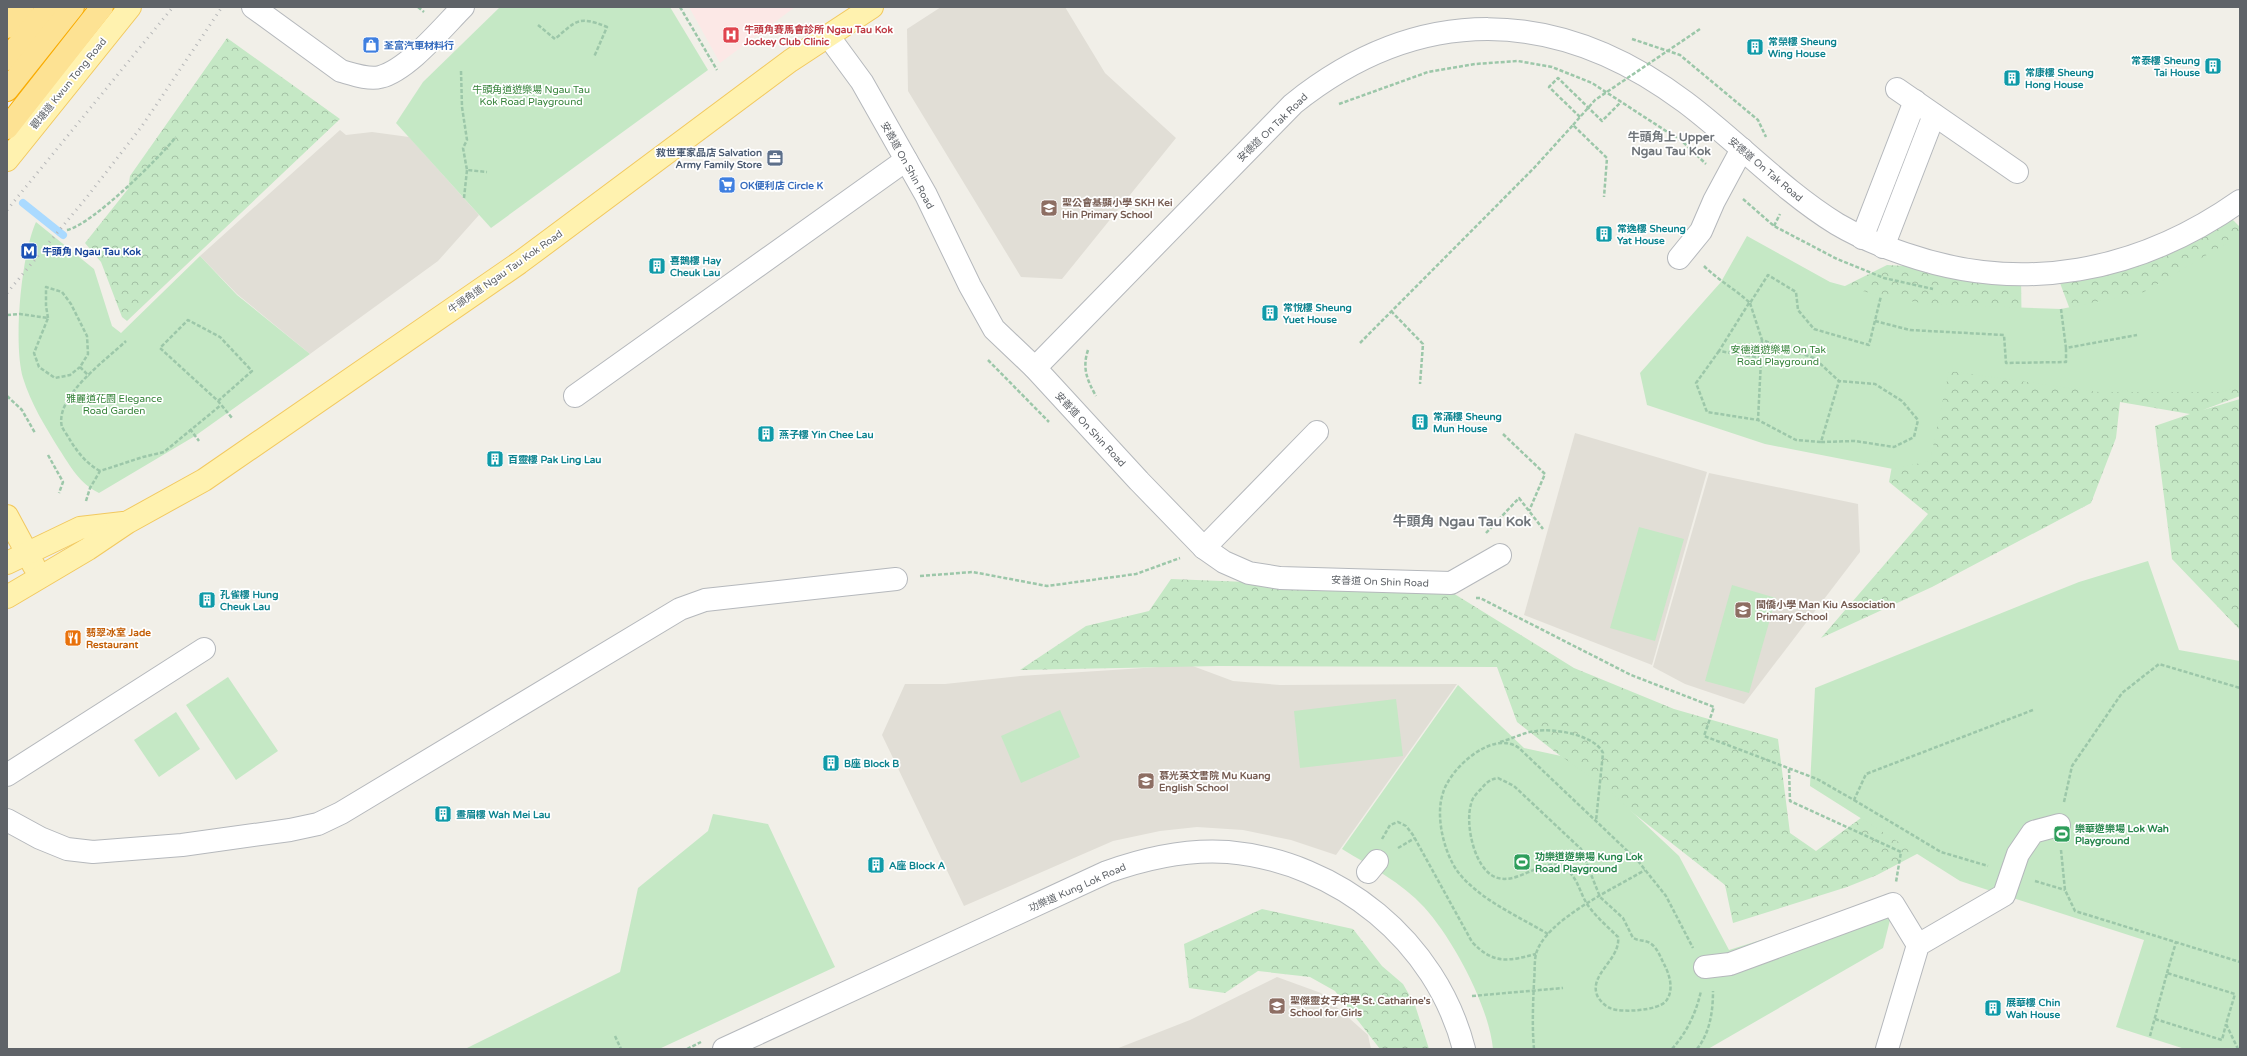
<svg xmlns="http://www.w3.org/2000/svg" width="2247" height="1056" viewBox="0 0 2247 1056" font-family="'Varela Round','Noto Sans TC',sans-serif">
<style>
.education{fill:#e1ded6}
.medical{fill:#fce8e6}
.forest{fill:url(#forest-crowns)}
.green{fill:#c5e8c5}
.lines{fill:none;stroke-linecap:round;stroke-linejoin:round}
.stream{stroke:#aadaff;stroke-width:8}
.minor-casing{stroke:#b5b8bc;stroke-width:24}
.major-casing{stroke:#f2c960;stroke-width:24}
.highway-casing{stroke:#f9ab00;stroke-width:24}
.path{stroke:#9cc7a9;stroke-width:2.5;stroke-dasharray:4 2;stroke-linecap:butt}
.minor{stroke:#fff;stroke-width:22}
.major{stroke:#fff2af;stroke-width:22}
.highway{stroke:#fde293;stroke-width:22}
.rail{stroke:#b6b7b8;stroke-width:3;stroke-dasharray:1 5;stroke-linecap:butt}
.path-bridge{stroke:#9cc7a9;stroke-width:2.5;stroke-dasharray:4 2;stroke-linecap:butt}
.labels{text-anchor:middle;stroke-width:3.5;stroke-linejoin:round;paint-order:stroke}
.health-label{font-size:10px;font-weight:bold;fill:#be3a42;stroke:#fff;text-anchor:start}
.culture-label{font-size:10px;font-weight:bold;fill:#0d838f;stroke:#fff;text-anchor:start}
.shop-label{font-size:10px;font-weight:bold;fill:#366cbe;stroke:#fff;text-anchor:start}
.street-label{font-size:10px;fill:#5f6368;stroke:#fff}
.park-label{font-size:10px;fill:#348238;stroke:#fff}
.service-label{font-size:10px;font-weight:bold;fill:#4e5e75;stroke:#fff;text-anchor:end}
.education-label{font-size:10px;font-weight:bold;fill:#785e54;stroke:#fff;text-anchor:start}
.transit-label{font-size:10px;font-weight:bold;fill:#164399;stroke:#fff;text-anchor:start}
.food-label{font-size:10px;font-weight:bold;fill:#c56008;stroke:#fff;text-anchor:start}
.leisure-label{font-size:10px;font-weight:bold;fill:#27864d;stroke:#fff;text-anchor:start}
.quarter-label{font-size:12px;font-weight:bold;fill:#70757a;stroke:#fff}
.district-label{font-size:14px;font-weight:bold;fill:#70757a;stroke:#fff}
</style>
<defs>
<pattern id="forest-crowns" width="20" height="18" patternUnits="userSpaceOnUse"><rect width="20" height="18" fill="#c5e8c5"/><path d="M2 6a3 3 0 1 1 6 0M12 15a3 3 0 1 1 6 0" fill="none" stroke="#a3c0a4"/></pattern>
</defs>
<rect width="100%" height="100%" fill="#f1efe8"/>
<g class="education">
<path d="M 941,7 L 1065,7 L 1105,73 L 1176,138 L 1062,279 L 1021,277 L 908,91 L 907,29 Z"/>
<path d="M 340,130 L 346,135 L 372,132 L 409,137 L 479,215 L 438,261 L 310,354 L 237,294 L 200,256 Z"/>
<path d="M 1575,433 L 1707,472 L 1652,665 L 1524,615 Z"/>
<path d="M 1709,473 L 1858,504 L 1860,552 L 1744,704 L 1685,684 L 1653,667 Z"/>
<path d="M 1190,665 L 1233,681 L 1280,685 L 1457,684 L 1336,855 L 1291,840 L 1243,830 L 1197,827 L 1160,831 L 1113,841 L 964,906 L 882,735 L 905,684 L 945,684 L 1020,676 Z"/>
<path d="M 1277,977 L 1321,993 L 1368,1035 L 1371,1049 L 1116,1049 L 1190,1020 Z"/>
</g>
<path class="medical" d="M 689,7 L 795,7 L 720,63 Z"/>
<g class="forest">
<path d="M 227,38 L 340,119 L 127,321 L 122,317 L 101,262 L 85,243 L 128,189 L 130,176 Z"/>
<path d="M 2226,213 L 2240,227 L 2240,396 L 2203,410 L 2240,399 L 2240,630 L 2172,559 L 2155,426 L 2190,414 L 2120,402 L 2116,438 L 2091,503 L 1932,587 L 1821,638 L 1928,514 L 1889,482 L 1909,375 L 1811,303 L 1887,265 L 2021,272 L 2022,358 L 2075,323 L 2054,267 L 2095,272 Z"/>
<path d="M 1171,579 L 1448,590 L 1574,668 L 1674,709 L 1778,739 L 1790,833 L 1816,851 L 1884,801 L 1951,836 L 1877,875 L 1847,887 L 1733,923 L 1725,885 L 1517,722 L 1497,667 L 1218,666 L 1020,670 L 1086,626 L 1149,611 Z"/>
<path d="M 1262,909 L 1353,929 L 1382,966 L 1403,984 L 1415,1005 L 1429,1049 L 1380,1049 L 1335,991 L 1310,977 L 1258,971 L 1225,993 L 1189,988 L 1184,944 Z"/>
</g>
<g class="green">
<path d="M 500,7 L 670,7 L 708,70 L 491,228 L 396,123 L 423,82 Z"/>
<path d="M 36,222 L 94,269 L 112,326 L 121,333 L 200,256 L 237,295 L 310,354 L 195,436 L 99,493 C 79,483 71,467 59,449 C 45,426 31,404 23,378 C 13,344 21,255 36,222 Z"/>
<path d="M 1747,236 L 1830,282 L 1881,296 L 1927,304 L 2061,309 L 2144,292 L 2232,240 L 2240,248 L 2240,385 L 2223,392 L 2098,392 L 1949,371 L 1930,461 L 1893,469 L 1765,444 L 1647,405 L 1640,373 L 1721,282 Z"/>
<path d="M 1639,527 L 1684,539 L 1655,641 L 1610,628 Z"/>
<path d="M 2148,561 L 2179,650 L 2240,661 L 2240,1049 L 2185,1049 L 2116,1027 L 2144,940 L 1960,881 L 1810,786 L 1815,688 L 2079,582 Z"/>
<path d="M 1732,585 L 1776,598 L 1749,693 L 1705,681 Z"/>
<path d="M 228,677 L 278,751 L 236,780 L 186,705 Z"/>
<path d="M 1458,685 L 1524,748 L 1561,756 L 1610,791 L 1679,856 L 1729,950 L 1886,901 L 1891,916 L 1883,948 L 1708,1049 L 1493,1049 C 1489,1006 1453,939 1424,907 C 1402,883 1370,866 1342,849 Z"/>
<path d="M 1396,699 L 1403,756 L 1300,768 L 1294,711 Z"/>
<path d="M 1060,710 L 1080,757 L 1021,783 L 1001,736 Z"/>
<path d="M 176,712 L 200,749 L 159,777 L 134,740 Z"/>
<path d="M 713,814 L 768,824 L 835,967 L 659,1049 L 465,1049 L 620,972 L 638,888 L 708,831 Z"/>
</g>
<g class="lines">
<path class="stream" d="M 23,203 L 63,235"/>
<g class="minor-casing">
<g id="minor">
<path d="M 253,7 L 341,71 C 352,74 369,80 380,77 C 408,70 442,28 463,7"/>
<path d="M 829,37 L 862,82 L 926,195 L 970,286 L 994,329 L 1035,368 L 1139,481 L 1204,548 L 1224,562 L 1249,573 L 1280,578 L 1451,583 L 1500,555"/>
<path d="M 1897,89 L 2017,172"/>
<path d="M 1862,238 L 1915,101"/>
<path d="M 1883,247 L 1934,115"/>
<path d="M 1679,258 L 1701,231 L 1714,201 L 1742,149"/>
<path d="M 1035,368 L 1293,104 C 1419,3 1557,6 1685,102 C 1737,141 1782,190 1837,224 C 1859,237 1881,246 1905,254 C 2023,295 2139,272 2240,201"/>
<path d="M 575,396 L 906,160"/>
<path d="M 1204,548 L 1317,432"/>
<path d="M 7,775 L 204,649"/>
<path d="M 7,820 L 40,838 L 67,849 L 93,852 L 182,845 L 290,830 L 318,824 L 341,813 L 680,609 L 705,600 L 896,579"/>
<path d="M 1368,872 L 1377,861"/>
<path d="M 1705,967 L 1730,964 L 1893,904 L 1918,945"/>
<path d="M 724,1049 L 1107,872 C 1146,858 1187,849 1228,852 C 1339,862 1436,941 1464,1049"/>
<path d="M 1887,1049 L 1918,945 L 2004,895 L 2018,854 L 2033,832 L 2059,825"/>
</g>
</g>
<g class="major-casing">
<g id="major">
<path d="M 7,160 L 130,7"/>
<path d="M 7,516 L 34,566"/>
<path d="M 7,563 L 80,528 L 123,523"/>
<path d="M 7,597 L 88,549 L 128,522 L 204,480 L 519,263 L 790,61 L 872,7"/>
</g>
</g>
<g class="highway-casing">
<g id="highway">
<path d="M 7,27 L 23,7"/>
<path d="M 7,59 L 49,7"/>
<path d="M 7,90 L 73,7"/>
<path d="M 7,128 L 102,7"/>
</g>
</g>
<g class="path">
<path d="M 418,7 L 424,12"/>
<path d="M 680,7 L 717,70"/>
<path d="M 538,25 L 555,39 C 576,21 578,15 607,27 L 594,57"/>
<path d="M 1632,39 L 1680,55 L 1758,120 L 1766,137"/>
<path d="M 461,71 L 462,107 L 467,140 L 463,148 L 467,170 L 487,172"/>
<path d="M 1339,104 L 1428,72 L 1475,64 L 1518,61 L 1552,67 L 1592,83 L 1683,142 L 1706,164"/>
<path d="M 1580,117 L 1549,87 L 1558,78 L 1602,121 L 1621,102"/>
<path d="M 464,198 L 467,170"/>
<path d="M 1743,199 L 1774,226 L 1837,259 L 1884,278 L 1933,289"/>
<path d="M 1774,226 L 1780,214"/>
<path d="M 67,230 C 93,224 158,159 176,137"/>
<path d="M 1704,266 C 1718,280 1735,289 1750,303 L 1768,275 L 1796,292 L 1798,310 L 1814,329 L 1869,345 L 1881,296"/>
<path d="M 1749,303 L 1719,351 L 1762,358"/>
<path d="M 1750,303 L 1762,340 L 1814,358 L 1839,381 L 1875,384 L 1902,401 L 1918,420 L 1914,437 L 1894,447 L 1855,441 L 1821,442"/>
<path d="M 2061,309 L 2066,348 L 2137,335"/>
<path d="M 1391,311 L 1423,344 L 1420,384"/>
<path d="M 7,315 L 20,314 L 48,318 L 34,353 L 39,367 L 55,378 L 70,375 L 80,367"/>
<path d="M 48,318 L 46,306 L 46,287 L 62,292 L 71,304 L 87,336 L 88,354 L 80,367 L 89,376"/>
<path d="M 1875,321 L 1910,330 L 2004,335 L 2006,363 L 2066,362 L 2066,348"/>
<path d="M 1762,340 L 1758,420 L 1796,440 L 1821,442 L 1839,381"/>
<path d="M 1360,343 L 1534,168 L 1573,125 L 1607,158 L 1604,197"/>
<path d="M 1088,350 C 1082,368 1087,380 1096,396"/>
<path d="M 1719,351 L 1696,383 L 1707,412 L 1758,420"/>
<path d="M 988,360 L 1049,422"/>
<path d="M 7,396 L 22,410 L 35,433"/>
<path d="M 218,401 L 252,371 L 220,337 L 188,320 L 160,348 L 218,401 L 232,418"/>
<path d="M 190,429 L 199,441"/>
<path d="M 1503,434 L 1545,474 L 1529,511"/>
<path d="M 48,455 L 63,482 L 59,493"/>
<path d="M 100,471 C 87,464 78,453 70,440 C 68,436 64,431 62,427 C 54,397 106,360 126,341"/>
<path d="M 86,501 L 90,488 L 100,471 L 143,457 L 164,452 L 221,405"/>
<path d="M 1486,533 L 1519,498 L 1543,529"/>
<path d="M 920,576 L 973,572 L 1047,586 L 1136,574 L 1180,558"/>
<path d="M 1476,598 L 1480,598 L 1631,675 L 1714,707 L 1704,736 L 1817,779 L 1854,800 L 1866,774 L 2033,710"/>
<path d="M 1500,742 C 1512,739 1524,732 1536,731 C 1554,728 1595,735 1603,753 L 1596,821"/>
<path d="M 1789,769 L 1790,801 L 1901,852 L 1896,882"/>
<path d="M 1498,778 L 1514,786 L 1581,849 L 1600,897 L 1623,918 L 1633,938 C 1639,941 1645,940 1650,943 C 1658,948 1661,959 1665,966 C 1670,976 1674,991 1666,1001 C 1658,1011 1620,1013 1610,1008 C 1605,1006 1599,1000 1597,995 C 1589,974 1621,959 1618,937 C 1608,927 1595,916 1587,904 C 1579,891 1578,878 1565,868 C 1545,854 1518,887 1495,877 C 1474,868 1465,824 1471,804 C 1472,798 1477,793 1481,789 C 1486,783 1490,779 1498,778 Z"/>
<path d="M 1854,800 L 1941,852 L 1988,866"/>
<path d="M 2064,802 L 2072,766 L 2122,693 L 2159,664 L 2240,688"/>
<path d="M 1382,839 L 1390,825 L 1398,822 L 1406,826 L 1413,835 L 1472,942 C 1494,965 1508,961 1536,954"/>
<path d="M 1398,848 L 1415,838"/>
<path d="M 2061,850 L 2065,890 L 2075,911 L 2240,962"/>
<path d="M 2035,881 L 2065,890"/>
<path d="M 1548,934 C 1518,916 1480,900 1458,872 C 1444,853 1435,816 1443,793 C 1450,768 1493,729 1519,748 L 1638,861 L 1666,896 L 1693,948"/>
<path d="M 2167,973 L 2176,942"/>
<path d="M 2155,1019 L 2222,1040 L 2226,1024"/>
<path d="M 615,1036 L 621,1049"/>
<path d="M 2150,1036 L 2167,973 L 2235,994 L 2226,1024 L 2238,1049"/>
<path d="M 687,1049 L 701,1042"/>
<path d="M 1534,1049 C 1532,1027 1533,1004 1534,982 C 1535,973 1534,963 1536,954 C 1545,920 1615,888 1645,870"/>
<path d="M 1672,1049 C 1687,1032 1696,1013 1701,991"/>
<path d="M 1697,1049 C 1710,1033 1713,1011 1713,991"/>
</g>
<use href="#minor" class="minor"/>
<use href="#major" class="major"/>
<use href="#highway" class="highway"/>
<g class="rail">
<path d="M 7,210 L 173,7"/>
<path d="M 7,293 L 87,197 L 142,126 L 222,7"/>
</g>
<g class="path-bridge">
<path d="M 1573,125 L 1595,100 L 1700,29"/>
<path d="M 1472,996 L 1563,988"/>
</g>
</g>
<defs>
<g id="hospital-square" transform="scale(0.9)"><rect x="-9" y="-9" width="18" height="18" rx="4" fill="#e0444e" stroke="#fff"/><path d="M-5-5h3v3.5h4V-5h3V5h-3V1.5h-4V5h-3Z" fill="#fff"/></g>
<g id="shop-square" transform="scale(0.9)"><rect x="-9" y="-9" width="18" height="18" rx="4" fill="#3f7fe0" stroke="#fff"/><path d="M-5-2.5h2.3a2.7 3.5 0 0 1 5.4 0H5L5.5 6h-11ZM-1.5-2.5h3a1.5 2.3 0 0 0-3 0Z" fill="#fff"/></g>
<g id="building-square" transform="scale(0.9)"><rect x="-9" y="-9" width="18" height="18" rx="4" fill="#0f9aa8" stroke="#fff"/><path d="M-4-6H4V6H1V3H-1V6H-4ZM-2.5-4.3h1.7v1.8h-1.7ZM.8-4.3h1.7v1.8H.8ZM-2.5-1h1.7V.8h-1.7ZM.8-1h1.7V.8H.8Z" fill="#fff"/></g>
<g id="office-square" transform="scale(0.9)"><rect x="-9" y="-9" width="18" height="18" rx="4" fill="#5c6f8a" stroke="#fff"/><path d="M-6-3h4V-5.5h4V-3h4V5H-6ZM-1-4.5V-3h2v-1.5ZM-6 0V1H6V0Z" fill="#fff"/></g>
<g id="supermarket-square" transform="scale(0.9)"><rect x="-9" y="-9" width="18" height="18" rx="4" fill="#3f7fe0" stroke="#fff"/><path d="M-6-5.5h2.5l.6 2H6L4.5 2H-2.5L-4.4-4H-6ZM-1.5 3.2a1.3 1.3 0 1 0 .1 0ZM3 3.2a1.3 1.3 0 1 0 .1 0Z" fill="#fff"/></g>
<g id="school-square" transform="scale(0.9)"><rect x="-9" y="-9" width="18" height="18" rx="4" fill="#8d6e63" stroke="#fff"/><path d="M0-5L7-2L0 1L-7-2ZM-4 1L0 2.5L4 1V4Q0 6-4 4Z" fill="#fff"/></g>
<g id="metro-square" transform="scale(0.9)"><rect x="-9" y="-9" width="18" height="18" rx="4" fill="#1a4fb4" stroke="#fff"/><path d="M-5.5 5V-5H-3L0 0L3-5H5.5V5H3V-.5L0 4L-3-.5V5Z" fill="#fff"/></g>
<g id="restaurant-square" transform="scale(0.9)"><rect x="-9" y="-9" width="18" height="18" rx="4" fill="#e8710a" stroke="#fff"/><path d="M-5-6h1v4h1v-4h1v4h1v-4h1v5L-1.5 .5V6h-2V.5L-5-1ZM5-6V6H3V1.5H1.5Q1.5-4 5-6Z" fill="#fff"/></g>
<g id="stadium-square" transform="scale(0.9)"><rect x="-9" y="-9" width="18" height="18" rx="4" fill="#2e9e5b" stroke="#fff"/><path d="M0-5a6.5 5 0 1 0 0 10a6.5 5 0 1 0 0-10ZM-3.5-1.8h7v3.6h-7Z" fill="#fff"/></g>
</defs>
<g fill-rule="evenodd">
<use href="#hospital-square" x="731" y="35"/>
<use href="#shop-square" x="371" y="45"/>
<use href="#building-square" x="1755" y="47"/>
<use href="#building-square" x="2213" y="66"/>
<use href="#building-square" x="2012" y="78"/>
<use href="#office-square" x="775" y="158"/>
<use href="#supermarket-square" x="727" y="185"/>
<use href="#school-square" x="1049" y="208"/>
<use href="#building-square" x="1604" y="234"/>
<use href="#metro-square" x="29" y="251"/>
<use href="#building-square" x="657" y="266"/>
<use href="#building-square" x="1270" y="313"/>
<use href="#building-square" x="1420" y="422"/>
<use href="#building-square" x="766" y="434"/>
<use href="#building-square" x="495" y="459"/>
<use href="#building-square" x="207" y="600"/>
<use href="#school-square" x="1743" y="610"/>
<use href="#restaurant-square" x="73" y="638"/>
<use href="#building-square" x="831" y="763"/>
<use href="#school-square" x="1146" y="781"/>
<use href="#building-square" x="443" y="814"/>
<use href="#stadium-square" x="2062" y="834"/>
<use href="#stadium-square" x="1522" y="862"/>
<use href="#building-square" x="876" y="865"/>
<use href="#school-square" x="1277" y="1006"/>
<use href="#building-square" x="1993" y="1008"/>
</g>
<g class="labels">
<g class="health-label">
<text x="744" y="33">牛頭角賽馬會診所 Ngau Tau Kok<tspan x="744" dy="12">Jockey Club Clinic</tspan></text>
</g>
<g class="culture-label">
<text x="1768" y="45">常榮樓 Sheung<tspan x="1768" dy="12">Wing House</tspan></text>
<text x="2200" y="64" text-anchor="end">常泰樓 Sheung<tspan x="2200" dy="12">Tai House</tspan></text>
<text x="2025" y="76">常康樓 Sheung<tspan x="2025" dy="12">Hong House</tspan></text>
<text x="1617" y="232">常逸樓 Sheung<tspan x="1617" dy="12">Yat House</tspan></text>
<text x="670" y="264">喜鵲樓 Hay<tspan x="670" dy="12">Cheuk Lau</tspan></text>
<text x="1283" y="311">常悅樓 Sheung<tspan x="1283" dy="12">Yuet House</tspan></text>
<text x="1433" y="420">常滿樓 Sheung<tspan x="1433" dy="12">Mun House</tspan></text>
<text x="779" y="438">燕子樓 Yin Chee Lau</text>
<text x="508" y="463">百靈樓 Pak Ling Lau</text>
<text x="220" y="598">孔雀樓 Hung<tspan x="220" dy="12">Cheuk Lau</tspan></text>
<text x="844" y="767">B座 Block B</text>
<text x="456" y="818">畫眉樓 Wah Mei Lau</text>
<text x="889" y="869">A座 Block A</text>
<text x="2006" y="1006">展華樓 Chin<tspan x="2006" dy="12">Wah House</tspan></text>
</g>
<g class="shop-label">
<text x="384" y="49">荃富汽車材料行</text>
<text x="740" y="189">OK便利店 Circle K</text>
</g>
<g class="street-label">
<text transform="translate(68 83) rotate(-51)" y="4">觀塘道 Kwun Tong Road</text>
<text transform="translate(1272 127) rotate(-44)" y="4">安德道 On Tak Road</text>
<text transform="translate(908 165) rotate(61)" y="4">安善道 On Shin Road</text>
<text transform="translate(1766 169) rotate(40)" y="4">安德道 On Tak Road</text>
<text transform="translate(505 271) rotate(-35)" y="4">牛頭角道 Ngau Tau Kok Road</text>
<text transform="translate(1091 429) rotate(47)" y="4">安善道 On Shin Road</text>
<text transform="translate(1380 581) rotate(2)" y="4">安善道 On Shin Road</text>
<text transform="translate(1077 887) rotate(-24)" y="4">功樂道 Kung Lok Road</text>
</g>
<g class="park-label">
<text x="531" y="93">牛頭角道遊樂場 Ngau Tau<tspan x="531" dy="12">Kok Road Playground</tspan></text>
<text x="1778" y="353">安德道遊樂場 On Tak<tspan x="1778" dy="12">Road Playground</tspan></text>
<text x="114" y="402">雅麗道花園 Elegance<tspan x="114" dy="12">Road Garden</tspan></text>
</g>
<g class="service-label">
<text x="762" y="156">救世軍家品店 Salvation<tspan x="762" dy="12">Army Family Store</tspan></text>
</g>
<g class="education-label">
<text x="1062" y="206">聖公會基顯小學 SKH Kei<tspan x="1062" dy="12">Hin Primary School</tspan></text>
<text x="1756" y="608">閩僑小學 Man Kiu Association<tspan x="1756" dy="12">Primary School</tspan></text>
<text x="1159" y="779">慕光英文書院 Mu Kuang<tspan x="1159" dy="12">English School</tspan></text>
<text x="1290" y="1004">聖傑靈女子中學 St. Catharine's<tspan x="1290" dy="12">School for Girls</tspan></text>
</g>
<g class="transit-label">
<text x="42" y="255">牛頭角 Ngau Tau Kok</text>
</g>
<g class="food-label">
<text x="86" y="636">翡翠冰室 Jade<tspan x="86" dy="12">Restaurant</tspan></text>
</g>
<g class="leisure-label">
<text x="2075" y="832">樂華遊樂場 Lok Wah<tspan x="2075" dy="12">Playground</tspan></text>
<text x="1535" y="860">功樂道遊樂場 Kung Lok<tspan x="1535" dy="12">Road Playground</tspan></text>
</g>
<g class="quarter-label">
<text x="1671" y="141">牛頭角上 Upper<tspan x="1671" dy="14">Ngau Tau Kok</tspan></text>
</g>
<g class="district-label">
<text x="1462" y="526">牛頭角 Ngau Tau Kok</text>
</g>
</g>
<rect width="2247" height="1056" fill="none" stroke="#5f6368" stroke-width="16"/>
</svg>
